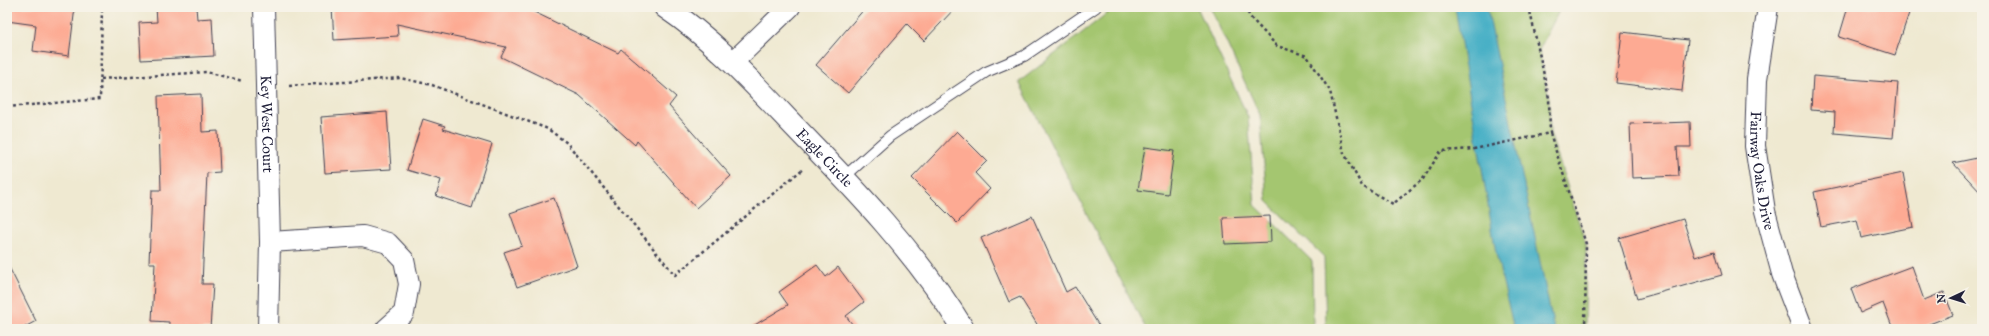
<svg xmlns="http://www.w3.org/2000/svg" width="1989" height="336" viewBox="0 0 1989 336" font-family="'IM FELL Great Primer',serif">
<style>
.green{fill:#a4c66f;stroke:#637455}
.water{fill:#48b0c6;stroke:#356980}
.building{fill:#fdaa93}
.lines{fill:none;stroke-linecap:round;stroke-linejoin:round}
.service-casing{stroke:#414052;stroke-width:12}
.minor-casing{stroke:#414052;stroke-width:22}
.tertiary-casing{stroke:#414052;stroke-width:24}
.path{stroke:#414052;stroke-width:2.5;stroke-dasharray:3 3;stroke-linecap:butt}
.service{stroke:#fff;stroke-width:10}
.minor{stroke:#fff;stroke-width:20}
.tertiary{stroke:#fff;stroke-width:22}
.labels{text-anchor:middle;stroke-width:3;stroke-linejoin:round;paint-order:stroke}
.street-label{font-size:15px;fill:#22223b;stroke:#f7f3e8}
</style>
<rect width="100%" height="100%" fill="#f7f3e8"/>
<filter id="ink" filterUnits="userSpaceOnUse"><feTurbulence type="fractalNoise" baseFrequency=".025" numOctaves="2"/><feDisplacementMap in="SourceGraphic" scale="8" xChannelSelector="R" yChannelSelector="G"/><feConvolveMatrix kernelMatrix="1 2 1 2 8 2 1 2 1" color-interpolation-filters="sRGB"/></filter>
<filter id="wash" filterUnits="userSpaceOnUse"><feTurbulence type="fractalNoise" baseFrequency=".012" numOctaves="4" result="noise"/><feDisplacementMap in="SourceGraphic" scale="16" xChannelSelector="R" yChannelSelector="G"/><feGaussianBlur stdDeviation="0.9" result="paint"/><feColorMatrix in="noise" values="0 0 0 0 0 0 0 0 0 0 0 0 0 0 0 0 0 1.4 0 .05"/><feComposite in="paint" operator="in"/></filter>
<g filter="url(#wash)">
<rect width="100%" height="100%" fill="#efe9d1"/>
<g class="green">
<path d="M 1115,7 L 1197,7 L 1248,117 L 1255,205 L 1312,261 L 1313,329 L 1146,329 L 1019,82 Z"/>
<path d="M 1210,7 L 1561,7 L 1539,50 L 1549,98 L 1550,133 L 1586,244 L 1585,329 L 1326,329 L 1324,257 L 1267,201 L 1260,115 Z"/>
</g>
<path class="water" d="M 1455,7 L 1487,7 L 1554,329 L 1514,329 L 1496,253 Z"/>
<g id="blocks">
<g class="building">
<path d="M 7,7 L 75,7 L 69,56 L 33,51 L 36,25 L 7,21 Z"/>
<path d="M 156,7 L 196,7 L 197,19 L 212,18 L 214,56 L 141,60 L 139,23 L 157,22 Z"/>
<path d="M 332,7 L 524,7 L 618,53 L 621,49 L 676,97 L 669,106 L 731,176 L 696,208 L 637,141 L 635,145 L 579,95 L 501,57 L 506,47 L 397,24 L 398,36 L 334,40 Z"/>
<path d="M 866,7 L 956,7 L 924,41 L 907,24 L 848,93 L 816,65 Z"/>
<path d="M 1848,7 L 1911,7 L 1895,55 L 1839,37 Z"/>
<path d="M 1622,32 L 1688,40 L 1682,91 L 1616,83 Z"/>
<path d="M 1813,76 L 1898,83 L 1893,138 L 1834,133 L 1835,112 L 1811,110 Z"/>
<path d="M 201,94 L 202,132 L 218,131 L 220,172 L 207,173 L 202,284 L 213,284 L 210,329 L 169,329 L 169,322 L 152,321 L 155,263 L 149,263 L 152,190 L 161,190 L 158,96 Z"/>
<path d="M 387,112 L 391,169 L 325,173 L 321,117 Z"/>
<path d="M 423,119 L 445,126 L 443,129 L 492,144 L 472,208 L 436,196 L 441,180 L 407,170 Z"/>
<path d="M 1690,122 L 1691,147 L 1677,147 L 1679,176 L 1632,178 L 1630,124 Z"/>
<path d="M 957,131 L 987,161 L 975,173 L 990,189 L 957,223 L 912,178 Z"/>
<path d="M 1145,147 L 1174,151 L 1168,194 L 1138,190 Z"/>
<path d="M 1982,157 L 1982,194 L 1953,163 Z"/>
<path d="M 1903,173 L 1913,227 L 1861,238 L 1857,220 L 1821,227 L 1814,192 Z"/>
<path d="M 554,198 L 577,266 L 517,287 L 504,252 L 522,246 L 510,213 Z"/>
<path d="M 1032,216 L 1066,292 L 1075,287 L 1101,329 L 1040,329 L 1020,297 L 1009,302 L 981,238 Z"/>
<path d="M 1270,216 L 1271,242 L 1225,244 L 1223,218 Z"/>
<path d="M 1683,219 L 1695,257 L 1715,251 L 1722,275 L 1637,299 L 1619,238 Z"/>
<path d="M 7,263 L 36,321 L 21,329 L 7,329 Z"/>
<path d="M 817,265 L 826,277 L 838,267 L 864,302 L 846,316 L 856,329 L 748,329 L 788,305 L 779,292 Z"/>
<path d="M 1912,266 L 1924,300 L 1944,292 L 1953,315 L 1916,329 L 1893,329 L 1883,303 L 1860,313 L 1851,289 Z"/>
</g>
</g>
</g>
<g filter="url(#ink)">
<use href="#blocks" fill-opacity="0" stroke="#414052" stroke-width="1"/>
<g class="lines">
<g class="service-casing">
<path id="service" d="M 843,178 L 890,136 L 986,72 L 1024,56 L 1096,7"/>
</g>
<g class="minor-casing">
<g id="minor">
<path id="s1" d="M 264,7 L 270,242 L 268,329"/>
<path id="s2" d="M 1768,7 L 1757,79 L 1755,146 L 1765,211 L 1782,274 L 1803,329"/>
<path d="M 733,62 L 790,7"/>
<path d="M 270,242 L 363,236 L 388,243 L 404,260 L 409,284 L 404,313 L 386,329"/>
</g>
</g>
<g class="tertiary-casing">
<g id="tertiary">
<path id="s3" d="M 665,7 C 714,40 754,84 794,126 C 855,189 918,254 963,329"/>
</g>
</g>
<g class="path">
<path d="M 1245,7 L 1250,17 L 1277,46 L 1307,56 L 1330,91 L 1344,153 L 1362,186 L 1393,204 L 1423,179 L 1441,151 L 1474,149 L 1550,133 L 1549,98 L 1529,7"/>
<path d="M 101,79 L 206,72 L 243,81"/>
<path d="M 289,86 L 400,78 L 432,85 L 548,129 L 567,143 L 675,275 L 804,168"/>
<path d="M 7,107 L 100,99 L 102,7"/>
<path d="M 1550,133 L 1586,244 L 1585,329"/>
<path d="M 1574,329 L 1584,325"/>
</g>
<use href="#service" class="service"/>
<use href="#minor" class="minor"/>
<use href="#tertiary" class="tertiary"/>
</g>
</g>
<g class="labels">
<g class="street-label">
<text dy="5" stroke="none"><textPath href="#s1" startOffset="117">Key West Court</textPath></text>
<text dy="5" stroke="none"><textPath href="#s3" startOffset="220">Eagle Circle</textPath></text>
<text dy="5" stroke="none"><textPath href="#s2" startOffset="165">Fairway Oaks Drive</textPath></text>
</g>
</g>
<rect width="1989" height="336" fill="none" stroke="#f7f3e8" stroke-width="24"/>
<g transform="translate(1951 298) rotate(266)" stroke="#f7f3e8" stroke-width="3" paint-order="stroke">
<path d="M0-3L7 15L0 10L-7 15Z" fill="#22223b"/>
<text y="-6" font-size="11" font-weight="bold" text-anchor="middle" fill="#22223b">N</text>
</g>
</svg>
